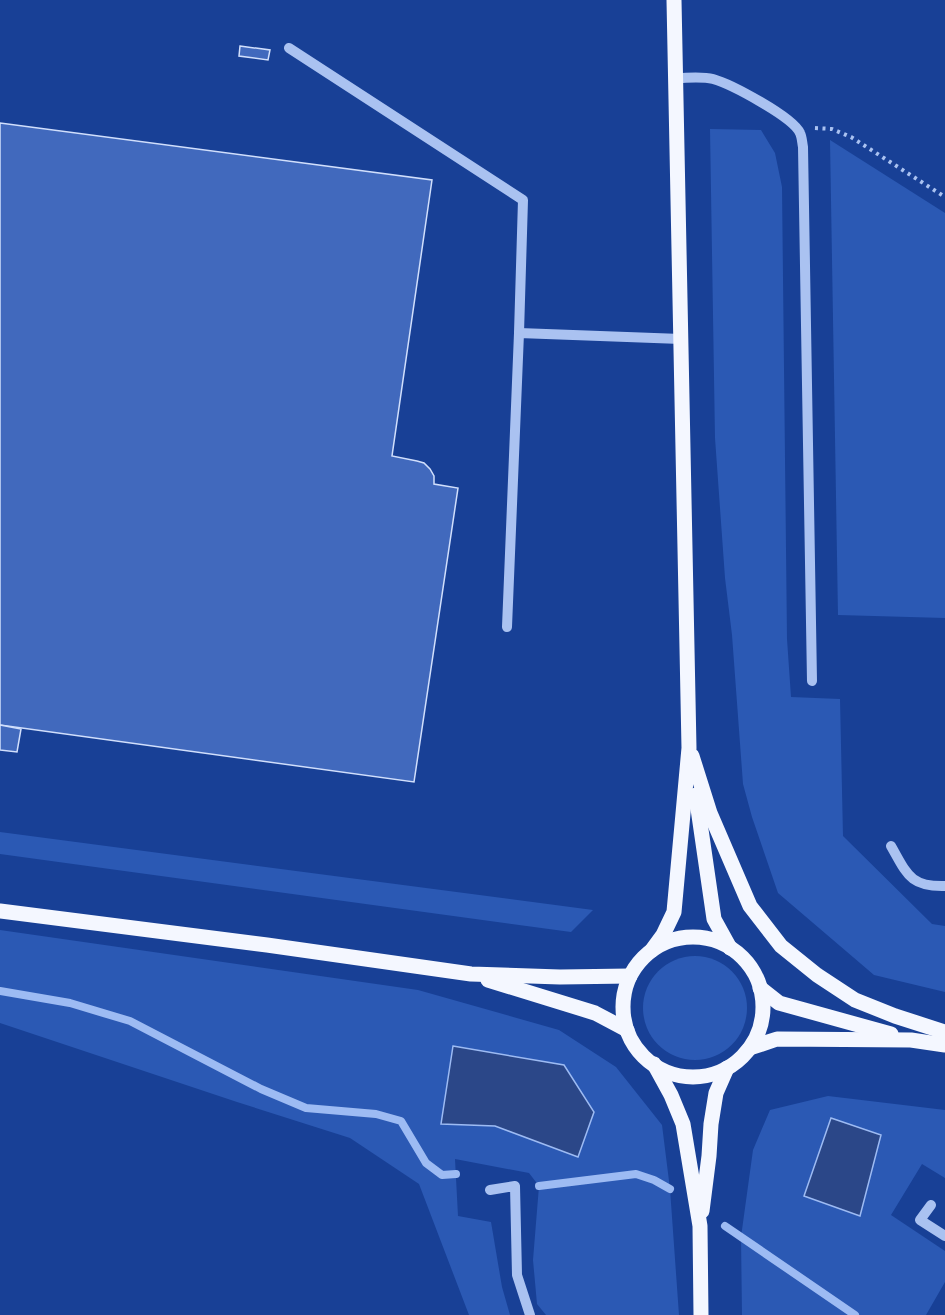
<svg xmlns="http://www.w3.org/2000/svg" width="945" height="1315" viewBox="0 0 945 1315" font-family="Manrope,sans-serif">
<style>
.green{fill:#2b59b4}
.water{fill:#2b4788;stroke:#9dbbf3;stroke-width:1.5}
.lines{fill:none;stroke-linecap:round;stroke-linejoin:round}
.stream{stroke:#9dbbf3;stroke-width:8}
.building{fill:#4169bd;stroke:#d1dffc;stroke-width:1.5}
.path{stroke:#aac2f1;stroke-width:4;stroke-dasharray:3 4.5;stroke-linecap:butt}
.minor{stroke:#aac2f1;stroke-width:10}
.major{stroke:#f4f7ff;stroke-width:15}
</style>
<rect width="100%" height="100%" fill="#184096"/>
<g class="green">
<path d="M 710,129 L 761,130 L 775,153 L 782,187 L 787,639 L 791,697 L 840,699 L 843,836 L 932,924 L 945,926 L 945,992 L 874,975 L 778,893 L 752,817 L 743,784 L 732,635 L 725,578 L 715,438 Z"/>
<path d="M 830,140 L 945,213 L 945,618 L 838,615 Z"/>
<path d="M 0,832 L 593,910 L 571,932 L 0,854 Z"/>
<path d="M 0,930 L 418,990 L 559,1030 L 616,1067 L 662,1125 L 670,1189 L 679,1315 L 546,1315 L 537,1304 L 533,1260 L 539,1186 L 529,1173 L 455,1159 L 458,1216 L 491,1222 L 502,1287 L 510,1315 L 469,1315 L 419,1184 L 350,1138 L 237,1102 L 0,1023 Z"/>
<circle cx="695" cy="1008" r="52"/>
<path d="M 828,1096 L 945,1110 L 945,1178 L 922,1164 L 891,1215 L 945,1251 L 945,1282 L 926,1315 L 742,1315 L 741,1237 L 753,1150 L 770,1110 Z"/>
</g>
<g class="water">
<path d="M 453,1046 L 564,1065 L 594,1112 L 578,1157 L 495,1126 L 441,1124 Z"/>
<path d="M 831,1118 L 881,1135 L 860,1216 L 804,1196 Z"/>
</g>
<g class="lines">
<g class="stream">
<path d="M 0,991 L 70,1003 L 130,1021 L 261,1089 L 306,1108 L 376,1114 L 401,1121 L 426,1163 L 442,1175 L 456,1174"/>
<path d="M 539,1186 L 636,1174 L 654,1180 L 670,1189"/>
<path d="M 725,1226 L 855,1315"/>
</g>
</g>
<g class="building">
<path d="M 240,46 L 270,50 L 268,60 L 239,56 Z"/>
<path d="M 0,123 L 432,180 L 392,456 L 417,461 L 424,463 L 430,469 L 434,476 L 434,484 L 458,488 L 414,782 L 0,725 Z"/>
<path d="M 0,725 L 21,729 L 17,752 L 0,750 Z"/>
</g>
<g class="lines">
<path class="path" d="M 815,128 L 832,129 L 851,137 L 945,197"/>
<g class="minor">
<path d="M 289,48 L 523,200 L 519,333"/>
<path d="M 676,78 C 687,78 702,76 713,79 C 731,84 793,117 800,133 C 802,137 802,142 803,147 L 812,681"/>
<path d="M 507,627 L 519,333 L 681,339"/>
<path d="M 891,846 C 907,874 910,887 945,886"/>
<path d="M 490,1190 L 515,1186 L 517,1275 L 530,1315"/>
<path d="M 931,1205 L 920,1220 L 945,1236"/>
</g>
<g class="major">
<path d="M 692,756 L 710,813 L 750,906 L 781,946 L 817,975 L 855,1000 L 895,1016 L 945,1032"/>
<path d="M 696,795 L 714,919 L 730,948"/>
<path d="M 0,911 L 267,945 L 471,974 L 560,977 L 630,976"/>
<circle cx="693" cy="1007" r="70"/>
<path d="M 652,950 L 663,935 L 674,912 L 689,748 L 674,0"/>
<path d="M 488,980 L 595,1013 L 627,1030"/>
<path d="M 760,988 L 779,1003 L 891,1034"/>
<path d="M 750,1048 L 777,1039 L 911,1040 L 945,1045"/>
<path d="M 654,1064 L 671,1095 L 683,1124 L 700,1226 L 701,1315"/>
<path d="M 702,1211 L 709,1156 L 711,1124 L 716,1093 L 727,1068"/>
</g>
</g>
</svg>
